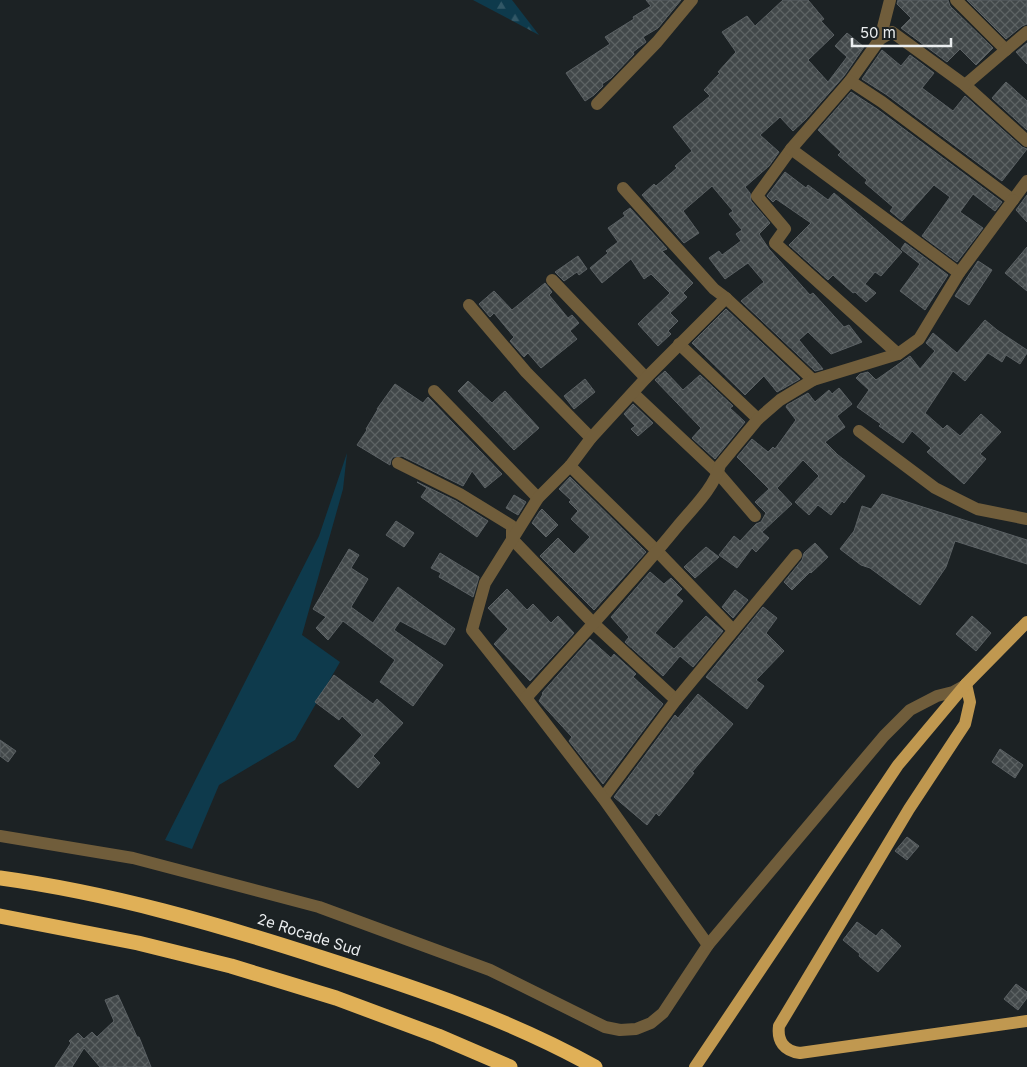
<svg xmlns="http://www.w3.org/2000/svg" width="1027" height="1067" viewBox="0 0 1027 1067" font-family="Inter,sans-serif">
<style>
.grass{fill:#0e3a4c}
.forest{fill:url(#forest-firs)}
.building{fill:url(#building-cross-hatch);stroke:#5b6164}
.lines{fill:none;stroke-linecap:round;stroke-linejoin:round}
.minor{stroke:#705d3b;stroke-width:12}
.major{stroke:#c09850;stroke-width:12}
.highway{stroke:#e0b057;stroke-width:15}
.labels{text-anchor:middle;stroke-width:4;stroke-linejoin:round;paint-order:stroke}
.street-label{font-size:15px;fill:#ebeef0;stroke:#1c2224}
</style>
<defs>
<pattern id="forest-firs" width="22" height="20" patternUnits="userSpaceOnUse" patternTransform="scale(1.25)"><rect width="22" height="20" fill="#0e3a4c"/><path d="M5 1l3.5 6h-7zM16 11l3.5 6h-7z" fill="#315766"/></pattern>
<pattern id="building-cross-hatch" width="8" height="8" patternUnits="userSpaceOnUse" patternTransform="scale(1.25)"><rect width="8" height="8" fill="#42484a"/><path d="M0 0l8 8M0 8l8-8" fill="none" stroke="#5d6364"/></pattern>
</defs>
<rect width="100%" height="100%" fill="#1c2224"/>
<path class="grass" d="M 347,453 L 343,489 L 302,635 L 340,662 L 295,740 L 219,785 L 192,849 L 165,840 L 319,536 Z"/>
<path class="forest" d="M 473,0 L 512,0 L 539,35 Z"/>
<g class="building">
<path d="M 646,0 L 681,0 L 658,28 L 643,37 L 646,42 L 633,52 L 634,54 L 611,78 L 602,84 L 603,86 L 594,95 L 585,101 L 566,73 L 610,44 L 605,37 L 634,19 L 633,17 L 651,6 Z"/>
<path d="M 783,0 L 808,0 L 824,19 L 821,21 L 834,35 L 808,60 L 828,82 L 847,57 L 835,46 L 847,33 L 864,47 L 844,76 L 806,119 L 793,131 L 780,117 L 760,135 L 779,152 L 769,166 L 745,187 L 750,193 L 751,201 L 770,223 L 759,234 L 769,249 L 810,295 L 813,293 L 844,327 L 849,325 L 862,342 L 831,354 L 808,332 L 799,340 L 823,369 L 815,371 L 741,301 L 764,282 L 748,263 L 725,279 L 709,258 L 719,251 L 722,255 L 741,241 L 736,234 L 742,230 L 729,214 L 733,211 L 712,186 L 683,211 L 699,233 L 684,243 L 642,195 L 654,184 L 656,186 L 677,168 L 675,166 L 692,151 L 673,127 L 710,96 L 704,90 L 720,73 L 718,72 L 736,52 L 722,32 L 747,16 L 755,26 Z"/>
<path d="M 898,0 L 948,0 L 950,6 L 993,48 L 976,65 L 960,49 L 947,62 L 901,28 L 911,18 L 897,4 Z"/>
<path d="M 967,0 L 1027,0 L 1027,24 L 1022,26 L 1006,39 Z"/>
<path d="M 1027,43 L 1027,64 L 1016,52 Z"/>
<path d="M 882,50 L 901,66 L 910,55 L 934,73 L 922,88 L 953,111 L 965,96 L 1022,147 L 1027,149 L 1002,181 L 887,95 L 862,79 Z"/>
<path d="M 1006,82 L 1027,101 L 1027,130 L 992,98 Z"/>
<path d="M 851,92 L 877,109 L 1002,202 L 995,211 L 973,194 L 960,212 L 983,228 L 957,262 L 922,236 L 950,197 L 934,185 L 902,221 L 890,211 L 893,207 L 865,183 L 867,180 L 838,155 L 841,152 L 818,130 Z"/>
<path d="M 785,172 L 806,188 L 808,185 L 828,200 L 834,193 L 902,252 L 881,276 L 875,272 L 865,284 L 876,293 L 866,302 L 855,292 L 853,293 L 833,275 L 828,280 L 789,245 L 811,223 L 776,199 L 773,202 L 767,196 Z"/>
<path d="M 1027,195 L 1027,222 L 1016,210 Z"/>
<path d="M 630,208 L 667,249 L 662,251 L 693,283 L 683,293 L 687,297 L 670,313 L 678,321 L 668,331 L 671,334 L 658,346 L 638,324 L 670,293 L 651,274 L 644,279 L 631,259 L 602,283 L 590,268 L 608,253 L 606,251 L 618,242 L 608,228 L 625,216 L 623,213 Z"/>
<path d="M 905,243 L 948,275 L 925,310 L 900,291 L 920,264 L 901,249 Z"/>
<path d="M 1027,247 L 1027,291 L 1005,273 Z"/>
<path d="M 578,256 L 587,269 L 579,275 L 577,272 L 564,281 L 555,272 Z"/>
<path d="M 978,261 L 992,270 L 969,305 L 955,296 Z"/>
<path d="M 545,283 L 552,292 L 549,295 L 568,318 L 572,315 L 579,323 L 570,331 L 577,339 L 541,368 L 528,353 L 524,357 L 510,341 L 514,337 L 494,313 L 490,317 L 479,304 L 494,291 L 512,310 Z"/>
<path d="M 726,309 L 800,379 L 777,392 L 764,376 L 745,395 L 692,343 Z"/>
<path d="M 985,320 L 997,330 L 1027,350 L 1027,353 L 1020,364 L 1006,355 L 1002,362 L 988,353 L 965,381 L 953,371 L 925,413 L 943,429 L 947,425 L 960,436 L 981,414 L 1001,432 L 980,454 L 986,459 L 964,484 L 927,452 L 931,448 L 912,431 L 903,443 L 879,426 L 881,424 L 857,407 L 869,390 L 856,378 L 860,374 L 868,372 L 876,380 L 910,356 L 920,369 L 935,351 L 926,343 L 933,333 L 957,353 Z"/>
<path d="M 665,371 L 683,390 L 700,375 L 733,406 L 730,408 L 745,422 L 715,459 L 692,438 L 701,428 L 655,380 Z"/>
<path d="M 585,379 L 595,392 L 574,409 L 564,396 Z"/>
<path d="M 468,381 L 492,403 L 505,391 L 539,428 L 514,450 L 458,391 Z"/>
<path d="M 395,384 L 423,403 L 428,397 L 502,474 L 485,488 L 472,471 L 463,486 L 402,456 L 393,457 L 391,460 L 390,465 L 357,445 L 367,430 L 366,429 L 378,409 L 377,409 Z"/>
<path d="M 839,388 L 852,404 L 837,416 L 845,427 L 825,442 L 838,455 L 865,476 L 844,503 L 842,501 L 831,515 L 818,505 L 809,515 L 795,502 L 819,476 L 803,460 L 777,488 L 792,504 L 762,532 L 769,538 L 756,552 L 752,548 L 737,568 L 719,555 L 734,536 L 740,541 L 756,524 L 761,522 L 766,513 L 755,502 L 769,489 L 737,457 L 752,439 L 768,452 L 773,447 L 775,449 L 796,420 L 786,407 L 787,405 L 808,393 L 815,402 L 829,390 L 832,394 Z"/>
<path d="M 633,404 L 653,423 L 638,436 L 631,429 L 635,426 L 624,414 Z"/>
<path d="M 570,477 L 646,552 L 594,610 L 540,556 L 558,538 L 574,554 L 590,537 L 571,519 L 578,511 L 569,502 L 571,500 L 559,489 Z"/>
<path d="M 417,482 L 456,501 L 488,521 L 477,537 L 421,497 L 427,488 Z"/>
<path d="M 882,494 L 1027,540 L 1027,564 L 955,541 L 946,567 L 920,605 L 870,568 L 861,565 L 840,549 L 854,531 L 862,506 L 871,509 Z"/>
<path d="M 514,495 L 526,502 L 518,515 L 506,508 Z"/>
<path d="M 542,509 L 558,525 L 546,537 L 532,523 L 540,511 Z"/>
<path d="M 396,521 L 414,533 L 404,547 L 386,535 Z"/>
<path d="M 815,543 L 828,557 L 811,573 L 810,572 L 792,590 L 784,582 L 802,560 L 804,553 Z"/>
<path d="M 706,547 L 719,557 L 695,578 L 684,567 Z"/>
<path d="M 349,549 L 359,555 L 351,568 L 368,579 L 351,607 L 373,623 L 398,587 L 455,629 L 445,645 L 400,621 L 394,630 L 443,665 L 413,706 L 380,682 L 395,660 L 343,621 L 328,640 L 316,628 L 326,617 L 313,609 Z"/>
<path d="M 440,553 L 479,577 L 473,597 L 439,577 L 441,573 L 431,568 Z"/>
<path d="M 650,572 L 664,584 L 671,578 L 682,589 L 676,595 L 683,601 L 655,633 L 674,649 L 706,616 L 723,631 L 693,667 L 680,656 L 663,676 L 625,642 L 629,637 L 611,617 Z"/>
<path d="M 507,589 L 527,610 L 533,604 L 551,623 L 558,616 L 574,633 L 530,681 L 494,644 L 508,629 L 488,608 Z"/>
<path d="M 735,590 L 748,600 L 733,618 L 722,607 Z"/>
<path d="M 763,607 L 777,618 L 766,633 L 784,651 L 756,680 L 764,686 L 747,709 L 706,677 Z"/>
<path d="M 972,616 L 991,633 L 976,651 L 956,634 Z"/>
<path d="M 590,639 L 611,658 L 614,654 L 636,674 L 633,677 L 663,704 L 603,784 L 569,741 L 572,737 L 539,701 L 543,694 L 542,693 Z"/>
<path d="M 334,675 L 373,704 L 377,699 L 403,723 L 373,756 L 380,763 L 358,788 L 334,766 L 362,735 L 342,716 L 339,720 L 315,702 Z"/>
<path d="M 698,694 L 733,724 L 692,772 L 694,773 L 659,816 L 656,813 L 647,825 L 614,797 L 675,715 L 678,718 Z"/>
<path d="M 0,740 L 16,751 L 8,762 L 0,756 Z"/>
<path d="M 1000,749 L 1023,765 L 1015,778 L 992,762 Z"/>
<path d="M 907,837 L 919,846 L 907,860 L 895,851 Z"/>
<path d="M 857,922 L 876,936 L 882,929 L 901,946 L 878,972 L 859,956 L 860,954 L 843,940 Z"/>
<path d="M 1016,984 L 1027,992 L 1027,998 L 1018,1010 L 1004,999 Z"/>
<path d="M 118,995 L 137,1037 L 139,1037 L 151,1067 L 100,1067 L 84,1048 L 72,1067 L 55,1067 L 71,1043 L 69,1041 L 78,1033 L 84,1039 L 92,1032 L 97,1037 L 114,1021 L 105,1000 Z"/>
</g>
<g class="lines">
<g class="minor">
<path d="M 956,0 L 1006,50"/>
<path d="M 1027,32 L 965,85 L 1027,141"/>
<path d="M 880,39 L 892,32 L 965,85"/>
<path d="M 850,81 L 880,39 L 890,0"/>
<path d="M 597,104 L 657,42 L 692,0"/>
<path d="M 791,149 L 757,196 L 785,229 L 775,243 L 898,354"/>
<path d="M 623,188 L 714,289 L 726,298 L 813,380"/>
<path d="M 959,273 L 791,149 L 850,81 L 882,102 L 1013,200 L 1027,181"/>
<path d="M 552,280 L 646,378"/>
<path d="M 469,305 L 526,372 L 591,438"/>
<path d="M 679,344 L 758,419"/>
<path d="M 434,391 L 538,498"/>
<path d="M 633,393 L 718,473 L 755,516"/>
<path d="M 859,431 L 935,488 L 977,509 L 1027,519"/>
<path d="M 398,463 L 460,494 L 512,526 L 512,539 L 593,623 L 676,700"/>
<path d="M 570,466 L 657,551 L 733,630"/>
<path d="M 526,698 L 472,630 L 485,583 L 538,498 L 570,466 L 591,438 L 646,378 L 726,298"/>
<path d="M 603,798 L 676,700 L 796,555"/>
<path d="M 0,836 L 133,858 L 319,907 L 490,970 L 605,1027 L 620,1030 L 636,1029 L 651,1023 L 663,1013 L 708,945 L 884,736 L 910,710 L 937,696 L 953,692 L 964,686"/>
<path d="M 708,945 L 603,798 L 526,698 C 577,641 629,586 677,527 C 691,510 715,487 720,465 L 758,419 L 780,400 L 813,380 L 898,354 L 919,339 L 959,273 L 1013,200"/>
</g>
<g class="major">
<path d="M 966,684 L 970,702 L 965,724 L 909,809 L 779,1026 C 777,1041 784,1051 800,1053 L 1027,1021"/>
<path d="M 695,1067 L 898,765 L 966,684 L 1027,622"/>
</g>
<g class="highway">
<path d="M 0,878 C 110,893 217,924 322,958 C 416,988 509,1019 595,1067"/>
<path d="M 0,916 L 138,943 L 231,966 L 336,998 L 438,1036 L 510,1067"/>
</g>
</g>
<g class="labels">
<g class="street-label">
<text transform="translate(309 935) rotate(18)" y="5">2e Rocade Sud</text>
</g>
</g>
<path d="M852 38v8h99v-8" fill="none" stroke="#ebeef0" stroke-width="2.5"/>
<text x="860" y="38" font-size="15" fill="#ebeef0" stroke="#1c2224" stroke-width="4" paint-order="stroke">50 m</text>
</svg>
